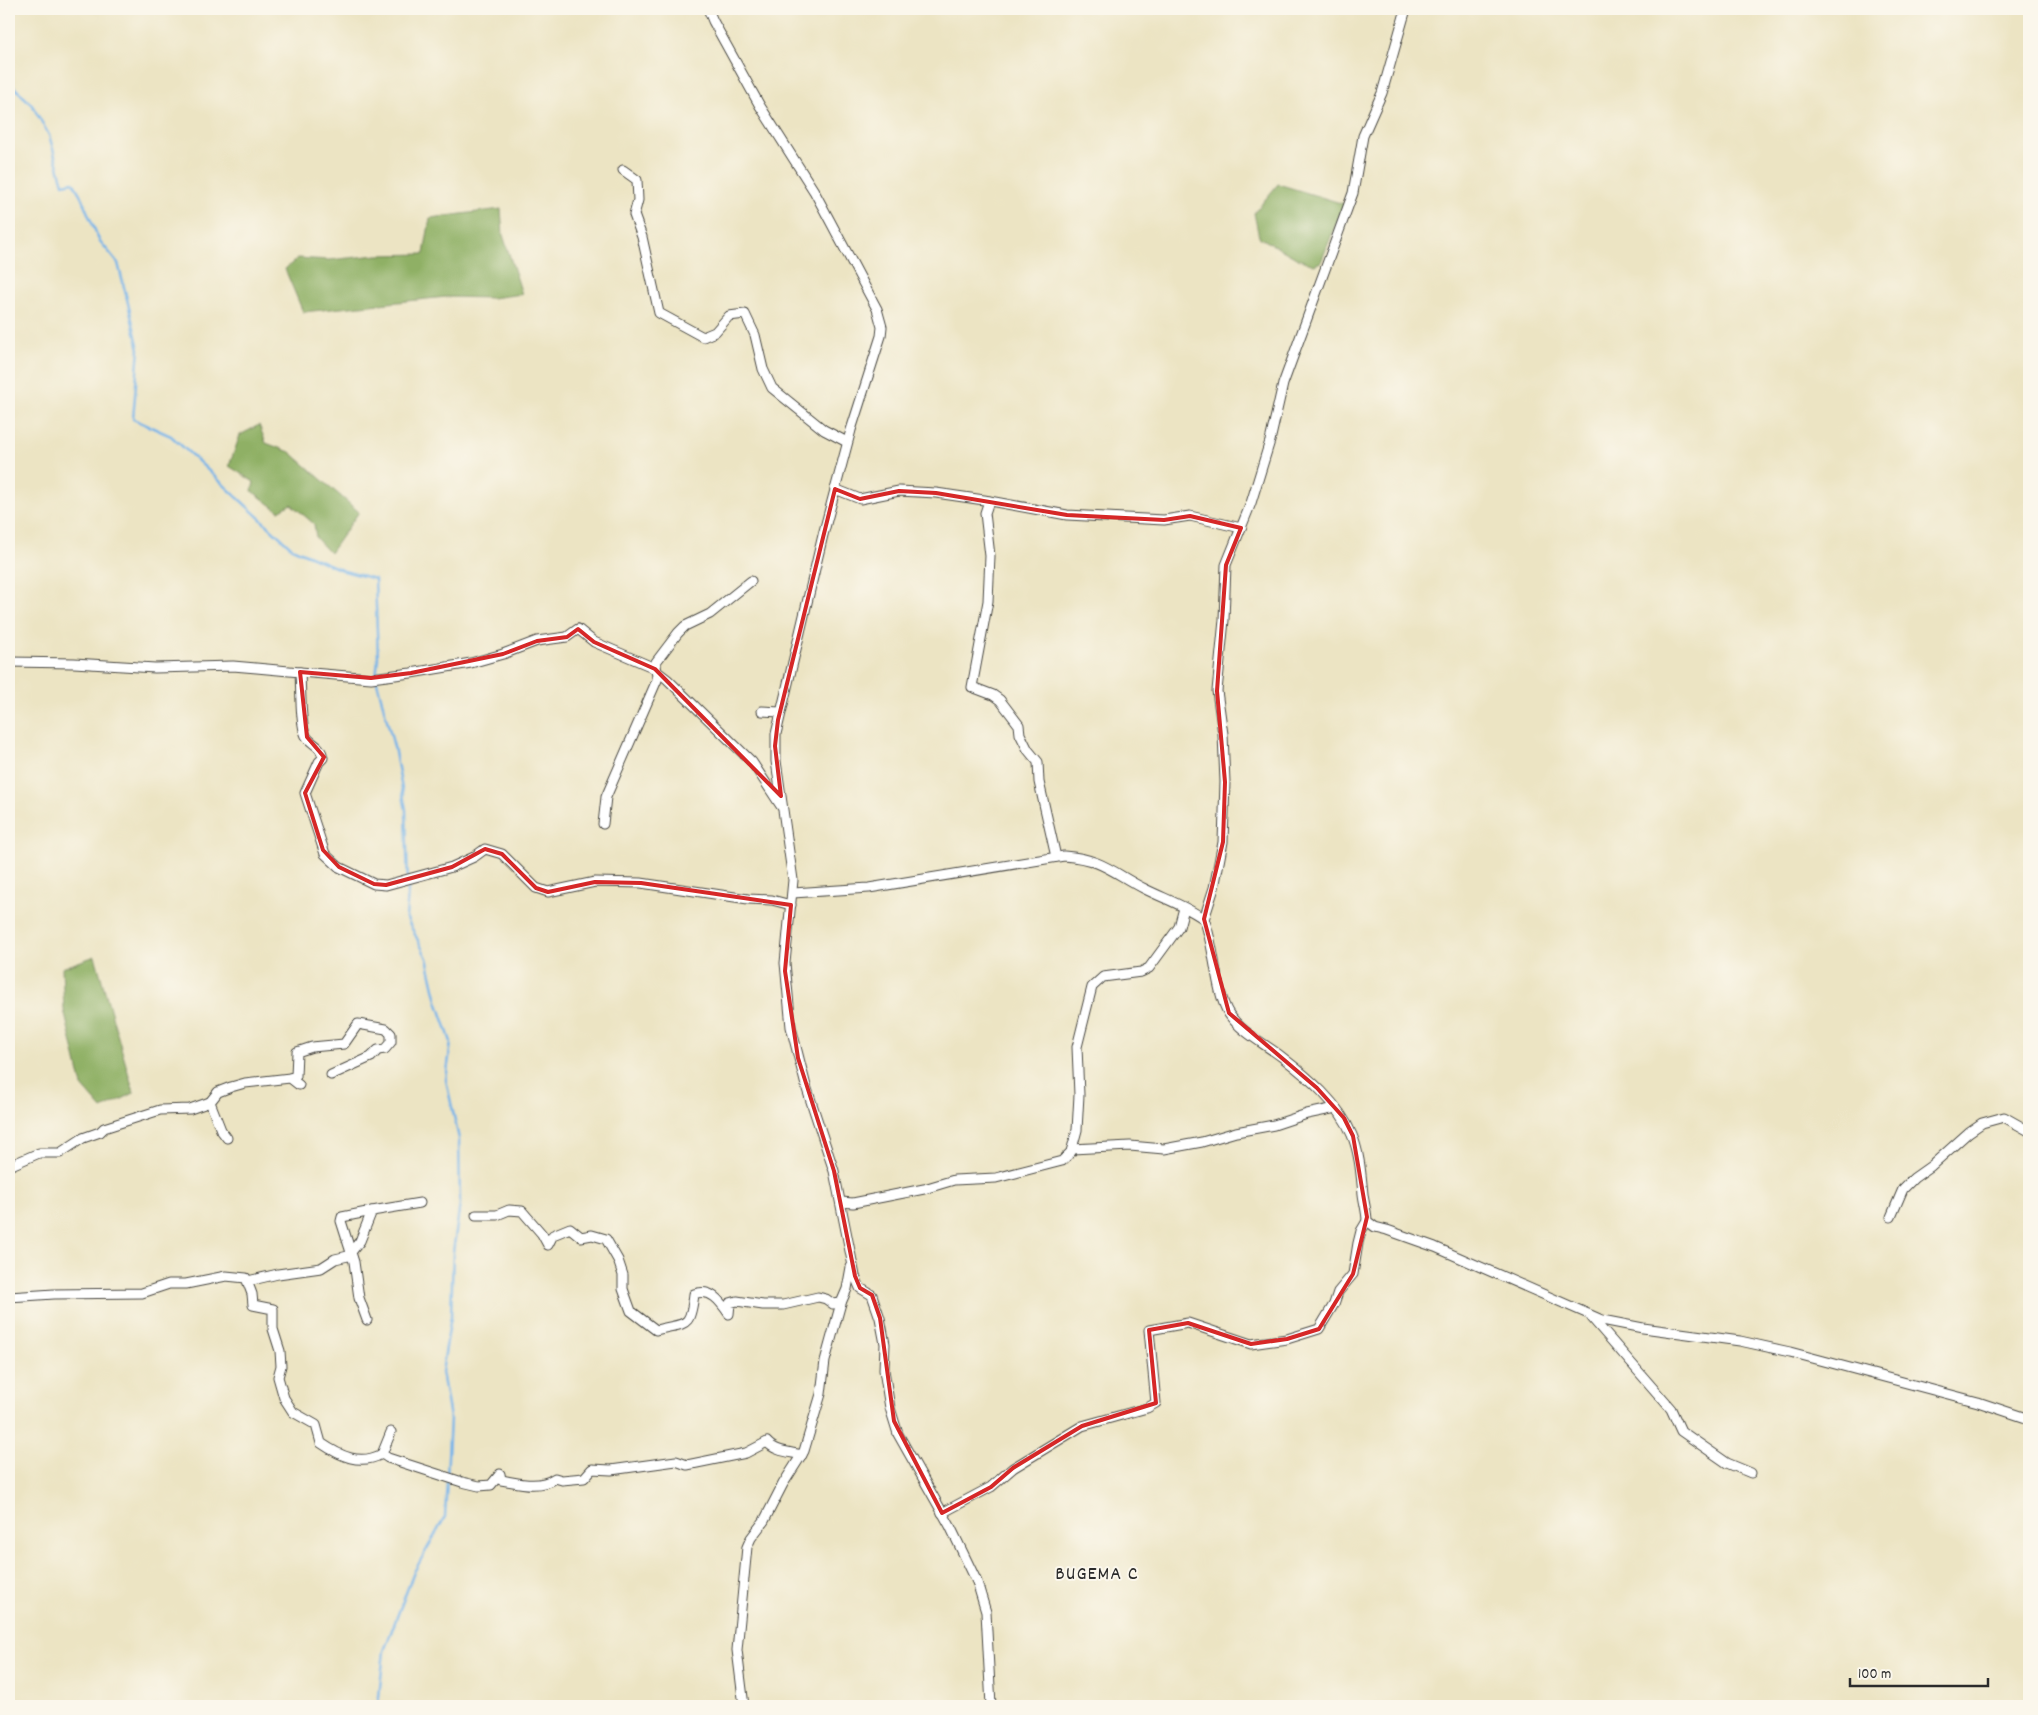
<svg xmlns="http://www.w3.org/2000/svg" width="2038" height="1715" viewBox="0 0 2038 1715" font-family="Dekko,sans-serif">
<style>
.forest{fill:#8fb065;stroke:#5d6e48}
.lines{fill:none;stroke-linecap:round;stroke-linejoin:round}
.stream{stroke:#76b4e9;stroke-width:2.5}
.street-casing{stroke:#484742;stroke-width:11}
.street{stroke:#fff;stroke-width:9}
.marked{fill:none;stroke:#d62828;stroke-width:4;stroke-linejoin:round}
.labels{text-anchor:middle;stroke-width:4;stroke-linejoin:round;paint-order:stroke}
.quarter-label{font-size:20px;letter-spacing:1px;fill:#2b2b2b;stroke:#fbf7ec}
</style>
<rect width="100%" height="100%" fill="#fbf7ec"/>
<filter id="ink" filterUnits="userSpaceOnUse"><feTurbulence type="fractalNoise" baseFrequency=".02" numOctaves="2"/><feDisplacementMap in="SourceGraphic" scale="10" xChannelSelector="R" yChannelSelector="G"/><feConvolveMatrix kernelMatrix="1 2 1 2 8 2 1 2 1" color-interpolation-filters="sRGB"/></filter>
<filter id="wash" filterUnits="userSpaceOnUse"><feTurbulence type="fractalNoise" baseFrequency=".0096" numOctaves="4" result="noise"/><feDisplacementMap in="SourceGraphic" scale="20" xChannelSelector="R" yChannelSelector="G"/><feGaussianBlur stdDeviation="1.12" result="paint"/><feColorMatrix in="noise" values="0 0 0 0 0 0 0 0 0 0 0 0 0 0 0 0 0 1.4 0 .05"/><feComposite in="paint" operator="in"/></filter>
<g filter="url(#wash)">
<rect width="100%" height="100%" fill="#ece4c3"/>
<g class="forest">
<path d="M 1278,184 L 1344,204 L 1321,262 L 1314,265 L 1298,259 L 1259,237 L 1254,213 Z"/>
<path d="M 501,209 L 503,235 L 522,294 L 492,298 L 446,297 L 303,312 L 285,269 L 298,258 L 329,260 L 377,255 L 424,254 L 430,218 Z"/>
<path d="M 259,425 L 266,443 L 290,452 L 359,512 L 330,553 L 316,538 L 314,524 L 291,504 L 279,511 L 252,491 L 254,482 L 229,466 L 240,435 Z"/>
<path d="M 95,956 L 134,1093 L 102,1109 L 82,1086 L 64,1010 L 62,968 Z"/>
</g>
<g class="lines">
<path class="stream" d="M 9,82 L 32,105 L 49,135 L 63,184 L 73,182 L 80,194 L 99,240 L 118,263 L 127,299 L 139,349 L 133,419 L 171,436 L 292,548 L 344,571 L 375,579 L 378,658 L 376,678 L 394,747 L 406,810 L 408,890 L 406,917 L 427,958 L 437,1001 L 451,1042 L 446,1080 L 459,1139 L 460,1204 L 453,1252 L 451,1316 L 442,1372 L 450,1418 L 445,1517 L 414,1572 L 384,1651 L 378,1706"/>
</g>
</g>
<g filter="url(#ink)">
<g class="lines">
<g class="street-casing">
<g id="street">
<path d="M 708,9 L 713,21 L 760,106 L 814,191 L 877,309 L 882,327 L 881,336 L 851,430 L 823,535 L 776,734 L 776,761 L 793,880 L 785,963 L 791,1027 L 806,1086 L 834,1171 L 855,1276 L 860,1288 L 872,1295 L 880,1318 L 885,1344 L 884,1370 L 890,1408 L 898,1434 L 950,1526 L 977,1582 L 986,1612 L 991,1706"/>
<path d="M 623,170 L 637,180 L 638,200 L 634,215 L 642,237 L 659,313 L 703,337 L 715,332 L 729,316 L 745,314 L 755,335 L 763,369 L 772,388 L 824,430 L 847,442"/>
<path d="M 835,489 L 860,499 L 899,491 L 936,493 L 984,500 L 1067,515 L 1164,520 L 1190,516 L 1241,528"/>
<path d="M 989,501 L 985,513 L 990,556 L 988,601 L 972,687 L 993,695 L 1000,700 L 1019,725 L 1020,734 L 1028,750 L 1038,762 L 1039,782 L 1056,857"/>
<path d="M 9,662 L 74,663 L 155,668 L 233,666 L 300,672 C 301,687 300,725 306,736 C 312,746 321,744 323,758 L 319,762 L 305,793 L 325,854 L 339,867 L 374,884 L 386,885 L 452,867 L 474,857 L 485,849 L 502,854 L 536,888 L 548,892 L 595,882 L 641,883 L 748,899 L 772,900 L 791,905"/>
<path d="M 300,672 L 371,678 L 411,673 L 471,663 L 503,654 L 537,641 L 567,637 L 578,629 L 594,642 L 650,666 L 667,679 L 752,762 L 781,806"/>
<path d="M 762,711 L 780,712"/>
<path d="M 603,824 L 606,797 L 657,680 L 656,662 L 678,633 L 685,626 L 710,614 L 751,581"/>
<path d="M 793,893 L 869,888 L 1064,856 C 1103,859 1113,873 1145,889 C 1165,899 1186,906 1204,919 C 1215,946 1215,992 1229,1014 C 1241,1032 1265,1044 1282,1057 C 1308,1077 1339,1103 1352,1135 C 1360,1154 1361,1175 1363,1194 C 1364,1203 1367,1212 1367,1221 L 1375,1227 L 1387,1230 L 1435,1247 L 1602,1320 L 1643,1328 L 1740,1341 L 1790,1352 L 1978,1402 L 2029,1419"/>
<path d="M 1204,919 L 1214,888 L 1223,842 L 1225,782 L 1223,734 L 1217,691 L 1224,620 L 1226,565 L 1251,503 L 1270,441 L 1283,384 L 1353,193 L 1363,136 L 1382,93 L 1406,9"/>
<path d="M 290,1078 L 296,1076 L 297,1052 L 312,1047 L 344,1044 L 358,1024 L 386,1029 L 391,1034 L 391,1042 L 385,1049 L 378,1050 L 371,1057 L 331,1075"/>
<path d="M 210,1102 L 218,1092 L 231,1087 L 245,1083 L 290,1078 L 299,1085"/>
<path d="M 1072,1149 L 1130,1146 L 1164,1149 L 1202,1142 L 1236,1132 L 1274,1125 L 1307,1114 L 1336,1108"/>
<path d="M 9,1166 L 39,1153 L 60,1153 L 83,1138 L 100,1132 L 104,1128 L 160,1110 L 190,1109 L 210,1102 L 221,1130 L 227,1138 L 224,1134"/>
<path d="M 841,1202 L 853,1203 L 924,1189 L 954,1180 L 996,1178 L 1062,1161 L 1071,1152 L 1077,1130 L 1079,1095 L 1077,1047 L 1092,987 L 1103,977 L 1141,972 L 1149,968 L 1179,927 L 1184,908"/>
<path d="M 372,1211 L 420,1203"/>
<path d="M 476,1215 L 497,1215 L 509,1210 L 522,1211 L 542,1234 L 548,1245 L 553,1235 L 570,1228 L 581,1237 L 592,1235 L 606,1239 L 618,1260 L 623,1275 L 623,1289 L 631,1311 L 656,1330 C 686,1322 690,1330 694,1294 C 711,1288 720,1301 729,1314 L 730,1303 L 737,1301 L 763,1305 L 783,1305 L 818,1297 L 826,1299 L 833,1304 L 841,1303"/>
<path d="M 1891,1217 L 1903,1189 L 1914,1178 L 1931,1166 L 1969,1132 L 1982,1123 L 2004,1117 L 2029,1131"/>
<path d="M 248,1281 L 278,1274 L 321,1268 L 335,1259 L 348,1256 L 360,1241 L 372,1211 L 342,1217 L 341,1221 L 354,1262 L 359,1298 L 367,1320"/>
<path d="M 9,1297 L 54,1294 L 142,1293 L 169,1284 L 186,1284 L 226,1276 L 246,1278 L 252,1294 L 253,1305 L 273,1309 L 273,1329 L 280,1351 L 281,1366 L 278,1377 L 284,1398 L 293,1412 L 316,1425 L 321,1443 C 340,1456 360,1466 382,1454"/>
<path d="M 1592,1318 L 1671,1409 L 1681,1431 L 1727,1463 L 1751,1473"/>
<path d="M 391,1432 L 382,1454 L 388,1458 L 462,1482 L 479,1486 L 491,1485 L 500,1474 L 501,1480 C 519,1483 539,1489 555,1478 L 562,1480 L 584,1478 L 592,1469 L 611,1470 L 676,1461 L 687,1465 L 746,1453 L 767,1442 C 775,1452 791,1452 802,1455"/>
<path d="M 942,1513 L 991,1487 L 1013,1468 L 1082,1426 L 1147,1408 L 1156,1403 L 1149,1330 L 1188,1323 L 1251,1344 L 1287,1339 L 1319,1329 L 1334,1304 L 1338,1292 L 1353,1274 L 1358,1243 L 1361,1231 L 1367,1221"/>
<path d="M 744,1706 L 737,1650 L 747,1547 L 751,1538 L 764,1521 L 783,1484 L 804,1451 L 821,1394 L 825,1361 L 841,1303 L 847,1289 L 851,1267"/>
</g>
</g>
<use href="#street" class="street"/>
</g>
</g>
<path class="marked" d="M 835,489 L 860,499 L 899,491 L 936,493 L 1067,515 L 1164,520 L 1190,516 L 1241,528 L 1226,565 L 1217,691 L 1225,782 L 1223,842 L 1204,919 L 1229,1013 L 1317,1088 L 1344,1118 L 1353,1136 L 1367,1217 L 1353,1274 L 1319,1329 L 1287,1339 L 1251,1344 L 1188,1323 L 1149,1330 L 1156,1403 L 1082,1426 L 1013,1468 L 991,1487 L 942,1513 L 894,1421 L 880,1318 L 872,1295 L 860,1288 L 855,1276 L 834,1171 L 798,1058 L 785,971 L 791,905 L 641,883 L 595,882 L 548,892 L 536,888 L 502,854 L 485,849 L 452,867 L 386,885 L 374,884 L 339,867 L 323,850 L 305,793 L 324,757 L 307,737 L 300,672 L 371,678 L 411,673 L 503,654 L 537,641 L 567,637 L 578,629 L 594,642 L 655,669 L 781,796 L 775,746 L 778,720 Z"/>
<g class="labels">
<g class="quarter-label">
<text x="1097" y="1579">BUGEMA C</text>
</g>
</g>
<rect width="2038" height="1715" fill="none" stroke="#fbf7ec" stroke-width="30"/>
<path d="M1850 1678v8h138v-8" fill="none" stroke="#2b2b2b" stroke-width="2.5"/>
<text x="1858" y="1678" font-size="15" fill="#2b2b2b" stroke="#fbf7ec" stroke-width="4" paint-order="stroke">100 m</text>
</svg>
